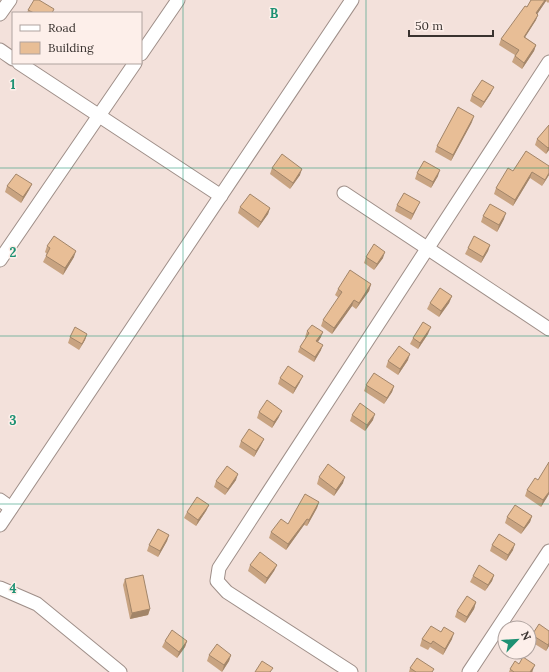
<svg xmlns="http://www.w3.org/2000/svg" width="549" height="672" viewBox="0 0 549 672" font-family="Lora,serif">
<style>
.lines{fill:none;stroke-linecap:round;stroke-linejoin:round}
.street-casing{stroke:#9f8f89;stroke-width:15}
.street{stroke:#fff;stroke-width:13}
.wall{fill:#c8a381}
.shaded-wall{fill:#a28569}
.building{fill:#e8be96;stroke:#a28569}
.grid{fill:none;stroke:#1e9173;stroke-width:1;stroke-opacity:0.55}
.grid-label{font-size:13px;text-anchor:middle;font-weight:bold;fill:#1e9173;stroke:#fdefea;stroke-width:3;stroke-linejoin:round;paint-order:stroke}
</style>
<rect width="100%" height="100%" fill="#f3e1db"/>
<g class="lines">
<g class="street-casing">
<g id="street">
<path d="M 0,14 L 10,0"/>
<path d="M 0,50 L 13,59"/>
<path d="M 141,54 L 178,0"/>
<path d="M 19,63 L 221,196"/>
<path d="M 344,193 L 549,329"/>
<path d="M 0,260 L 135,63"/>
<path d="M 0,500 L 11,508"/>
<path d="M 0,525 L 352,0"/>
<path d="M 0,588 L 37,604 L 120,672"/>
<path d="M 351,672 L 227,592 L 217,581 L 219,568 L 549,62"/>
<path d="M 469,672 L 549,551"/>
</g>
</g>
<use href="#street" class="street"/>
</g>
<g class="wall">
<path d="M 531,0 L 549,0 L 549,2 L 548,3 L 546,1 L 537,14 L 536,20 L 525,37 L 536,45 L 534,51 L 522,69 L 512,62 L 515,55 L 499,45 L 501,39 L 527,7 Z"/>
<path d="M 28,10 L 53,13 L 27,13 Z"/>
<path d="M 491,93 L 481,108 L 470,101 L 472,95 Z"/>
<path d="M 472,122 L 451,161 L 435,152 L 437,146 Z"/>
<path d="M 549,125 L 549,150 L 546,154 L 535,145 L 537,139 Z"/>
<path d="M 526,151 L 549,175 L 542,186 L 530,178 L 513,206 L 494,194 L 496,188 L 513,171 Z"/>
<path d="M 272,168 L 300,175 L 290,189 L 270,174 Z"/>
<path d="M 417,173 L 438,176 L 431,188 L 415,179 Z"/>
<path d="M 32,184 L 29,190 L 21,203 L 5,192 L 7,186 Z"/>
<path d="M 397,205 L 417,208 L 411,220 L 395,211 Z"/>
<path d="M 240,207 L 270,208 L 268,214 L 258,228 L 238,213 Z"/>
<path d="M 483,216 L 504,219 L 497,232 L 481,222 Z"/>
<path d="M 490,245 L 488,251 L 481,263 L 465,254 L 468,248 Z"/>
<path d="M 47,246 L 74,257 L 63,275 L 43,262 L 47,254 L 45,252 Z"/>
<path d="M 366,257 L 383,258 L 374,270 L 364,263 Z"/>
<path d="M 371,284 L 369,291 L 356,309 L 352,306 L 332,334 L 321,326 L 323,320 L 339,298 L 335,295 L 338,289 Z"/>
<path d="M 452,296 L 449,303 L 439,317 L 427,309 L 430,303 Z"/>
<path d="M 307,331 L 321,337 L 318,342 L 321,350 L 314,362 L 298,352 L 300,347 L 306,338 L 305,337 Z"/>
<path d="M 87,334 L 85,340 L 79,350 L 68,343 L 70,337 Z"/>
<path d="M 428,334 L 418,349 L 410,344 L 413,338 Z"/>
<path d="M 408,360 L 398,375 L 386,367 L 388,361 Z"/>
<path d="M 280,378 L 300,382 L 293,394 L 278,384 Z"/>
<path d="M 366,385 L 394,386 L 392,392 L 384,404 L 364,391 Z"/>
<path d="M 259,412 L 279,417 L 272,428 L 257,418 Z"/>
<path d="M 352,415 L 373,420 L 365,431 L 350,421 Z"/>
<path d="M 264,439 L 261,445 L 254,457 L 239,447 L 241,441 Z"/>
<path d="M 319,477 L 343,483 L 334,496 L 317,484 Z"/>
<path d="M 236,480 L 225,495 L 214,487 L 216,481 Z"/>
<path d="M 527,490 L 549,494 L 541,507 L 525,496 Z"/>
<path d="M 319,502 L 317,508 L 307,526 L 304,525 L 286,550 L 269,538 L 271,532 L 288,524 Z"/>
<path d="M 209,505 L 206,511 L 196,526 L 184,518 L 187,512 Z"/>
<path d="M 532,516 L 530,522 L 521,534 L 505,523 L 507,517 Z"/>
<path d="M 169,535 L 167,541 L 158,557 L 147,551 L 149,545 Z"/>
<path d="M 492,545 L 513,550 L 506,561 L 490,551 Z"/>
<path d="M 250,565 L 277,565 L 274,571 L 265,584 L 248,571 Z"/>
<path d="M 494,575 L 492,581 L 485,591 L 470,582 L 473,576 Z"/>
<path d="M 125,579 L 150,609 L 148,615 L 130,619 L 123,585 Z"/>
<path d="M 476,602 L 474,609 L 465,623 L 455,617 L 457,611 Z"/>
<path d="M 549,631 L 549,646 L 546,651 L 530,641 L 532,635 Z"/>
<path d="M 441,632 L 452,639 L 443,655 L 430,647 L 428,650 L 420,646 L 422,639 Z"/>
<path d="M 165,641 L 187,641 L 185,647 L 177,658 L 162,647 Z"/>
<path d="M 209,655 L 231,655 L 229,661 L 222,672 L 207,661 Z"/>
<path d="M 519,664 L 533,671 L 532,672 L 509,672 L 510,669 Z"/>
<path d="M 410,668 L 433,672 L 409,672 Z"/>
</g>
<g class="shaded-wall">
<path d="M 545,0 L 546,0 L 546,1 L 534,19 L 536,13 Z"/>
<path d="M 538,15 L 536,20 L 522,42 L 524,37 Z"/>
<path d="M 536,45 L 534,51 L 522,69 L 524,63 Z"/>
<path d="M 494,87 L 491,93 L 481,108 L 484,102 Z"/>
<path d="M 474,116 L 472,122 L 451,161 L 453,155 Z"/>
<path d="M 549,147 L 549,150 L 546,154 L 548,148 Z"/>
<path d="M 302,169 L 300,175 L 290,189 L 293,183 Z"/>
<path d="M 440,170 L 438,176 L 431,188 L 433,182 Z"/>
<path d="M 532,172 L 530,178 L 513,206 L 515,200 Z"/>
<path d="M 549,173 L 549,175 L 542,186 L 545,180 Z"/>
<path d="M 32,184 L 29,190 L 21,203 L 23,197 Z"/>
<path d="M 420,202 L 411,220 L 413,214 Z"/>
<path d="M 270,208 L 268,214 L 258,228 L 261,222 Z"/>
<path d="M 506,213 L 504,219 L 497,232 L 499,225 Z"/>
<path d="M 490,245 L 488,251 L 481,263 L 483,257 Z"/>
<path d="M 76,251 L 74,257 L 63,275 L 65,268 Z"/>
<path d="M 385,252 L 383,258 L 374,270 L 377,264 Z"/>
<path d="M 371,284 L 369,291 L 356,309 L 359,303 Z"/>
<path d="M 452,296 L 449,303 L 439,317 L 441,311 Z"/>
<path d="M 354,300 L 352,306 L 332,334 L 334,328 Z"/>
<path d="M 431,327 L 428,334 L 418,349 L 420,343 Z"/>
<path d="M 323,332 L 321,337 L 315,346 L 316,341 Z"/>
<path d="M 87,334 L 85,340 L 79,350 Z"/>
<path d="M 323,345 L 321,350 L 314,362 L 315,357 Z"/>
<path d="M 410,354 L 408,360 L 398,375 L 400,369 Z"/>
<path d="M 303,376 L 300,382 L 293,394 L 295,388 Z"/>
<path d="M 394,386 L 392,392 L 384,404 L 387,398 Z"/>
<path d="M 282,411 L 279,417 L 272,428 L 274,422 Z"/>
<path d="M 375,414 L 373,420 L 365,431 L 367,425 Z"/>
<path d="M 264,439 L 261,445 L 254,457 L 256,451 Z"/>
<path d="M 238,474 L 236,480 L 225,495 L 228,489 Z"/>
<path d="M 345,477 L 343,483 L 334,496 L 336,490 Z"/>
<path d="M 549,492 L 549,494 L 541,507 L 543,500 Z"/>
<path d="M 319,502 L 317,508 L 307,526 L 309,520 Z"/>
<path d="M 209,505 L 206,511 L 196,526 L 198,520 Z"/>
<path d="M 532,516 L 530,522 L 521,534 L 524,528 Z"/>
<path d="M 307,519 L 304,525 L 286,550 L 288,544 Z"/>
<path d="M 169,535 L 167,541 L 158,557 L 160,551 Z"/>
<path d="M 515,544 L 513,550 L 506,561 L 508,555 Z"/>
<path d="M 277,565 L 274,571 L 265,584 L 267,578 Z"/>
<path d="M 494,575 L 492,581 L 485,591 L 488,585 Z"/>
<path d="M 476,602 L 474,609 L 465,623 L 467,617 Z"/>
<path d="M 150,609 L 148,615 L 130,619 L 132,613 Z"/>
<path d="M 454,633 L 452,639 L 443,655 L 445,649 Z"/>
<path d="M 187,641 L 185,647 L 177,658 L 179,652 Z"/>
<path d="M 549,643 L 549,646 L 546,651 L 548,645 Z"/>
<path d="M 231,655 L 229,661 L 222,672 L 224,665 Z"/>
<path d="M 535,665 L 532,672 L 530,672 Z"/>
</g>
<g class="building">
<path d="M 34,0 L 39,0 L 54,9 L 52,13 L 34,13 L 28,10 Z"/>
<path d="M 531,0 L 545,0 L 536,13 L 538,15 L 524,37 L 536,45 L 524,63 L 515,56 L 519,50 L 501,39 L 525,6 L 527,7 Z"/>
<path d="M 482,80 L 494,87 L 484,102 L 472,95 Z"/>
<path d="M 458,107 L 474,116 L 453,155 L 437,146 Z"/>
<path d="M 549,125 L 549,147 L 548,148 L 537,139 Z"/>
<path d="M 526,151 L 549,166 L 549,173 L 545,180 L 532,172 L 515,200 L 496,188 L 508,168 L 513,171 Z"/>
<path d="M 282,154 L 302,169 L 293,183 L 272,168 Z"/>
<path d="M 424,161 L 440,170 L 433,182 L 417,173 Z"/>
<path d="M 16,174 L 32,184 L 23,197 L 7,186 Z"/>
<path d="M 404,193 L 420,202 L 413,214 L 397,205 Z"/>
<path d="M 250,194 L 270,208 L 261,222 L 240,207 Z"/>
<path d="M 490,204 L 506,213 L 499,225 L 483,216 Z"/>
<path d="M 54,236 L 76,251 L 65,268 L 46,256 L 50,248 L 47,246 Z"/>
<path d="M 474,236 L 490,245 L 483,257 L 468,248 Z"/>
<path d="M 374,244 L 385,252 L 377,264 L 366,257 Z"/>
<path d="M 350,270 L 371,284 L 359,303 L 354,300 L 334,328 L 323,320 L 342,292 L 338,289 Z"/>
<path d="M 440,288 L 452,296 L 441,311 L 430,303 Z"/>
<path d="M 423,322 L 431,327 L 420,343 L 413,338 Z"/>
<path d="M 312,325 L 323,332 L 316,341 L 323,345 L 315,357 L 300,347 L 309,333 L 307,331 Z"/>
<path d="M 75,327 L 87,334 L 82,344 L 70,337 Z"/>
<path d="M 399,346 L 410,354 L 400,369 L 388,361 Z"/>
<path d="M 288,366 L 303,376 L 295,388 L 280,378 Z"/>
<path d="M 374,373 L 394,386 L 387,398 L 366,385 Z"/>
<path d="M 267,400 L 282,411 L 274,422 L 259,412 Z"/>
<path d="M 360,403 L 375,414 L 367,425 L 352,415 Z"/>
<path d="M 249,429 L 264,439 L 256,451 L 241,441 Z"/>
<path d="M 549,462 L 549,492 L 543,500 L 527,490 L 535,478 L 538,480 Z"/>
<path d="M 328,464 L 345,477 L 336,490 L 319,477 Z"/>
<path d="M 227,466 L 238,474 L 228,489 L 216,481 Z"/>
<path d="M 305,494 L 319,502 L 309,520 L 307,519 L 288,544 L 271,532 L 281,519 L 288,524 Z"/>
<path d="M 197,497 L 209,505 L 198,520 L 187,512 Z"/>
<path d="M 515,505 L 532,516 L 524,528 L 507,517 Z"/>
<path d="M 158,529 L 169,535 L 160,551 L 149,545 Z"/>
<path d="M 499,534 L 515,544 L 508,555 L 492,545 Z"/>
<path d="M 260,552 L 277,565 L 267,578 L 250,565 Z"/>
<path d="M 479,565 L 494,575 L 488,585 L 473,576 Z"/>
<path d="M 143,575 L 150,609 L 132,613 L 125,579 Z"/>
<path d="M 467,596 L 476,602 L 467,617 L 457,611 Z"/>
<path d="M 539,624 L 549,631 L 549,643 L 548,645 L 532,635 Z"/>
<path d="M 431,626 L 441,632 L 444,627 L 454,633 L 445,649 L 433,641 L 431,644 L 422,639 Z"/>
<path d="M 172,630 L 187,641 L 179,652 L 165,641 Z"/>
<path d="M 217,644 L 231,655 L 224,665 L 209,655 Z"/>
<path d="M 523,657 L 535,665 L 530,672 L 514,672 L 510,669 L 515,661 L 519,664 Z"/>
<path d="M 417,658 L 434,669 L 432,672 L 416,672 L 410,668 Z"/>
<path d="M 262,661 L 273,668 L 270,672 L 255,672 Z"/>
</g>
<path class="grid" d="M 183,0 L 183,672M 366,0 L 366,672M 0,168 L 549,168M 0,336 L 549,336M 0,504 L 549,504"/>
<g class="grid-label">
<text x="274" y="18">B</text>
<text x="13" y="89">1</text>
<text x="13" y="257">2</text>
<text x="13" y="425">3</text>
<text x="13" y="593">4</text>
</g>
<rect x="12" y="12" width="130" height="52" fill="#fdefea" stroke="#afa39f"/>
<rect x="20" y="25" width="20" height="6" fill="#ffffff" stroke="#afa39f"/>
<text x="48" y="32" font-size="12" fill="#39322f">Road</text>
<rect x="20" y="42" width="20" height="12" fill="#e8be96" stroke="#afa39f"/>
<text x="48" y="52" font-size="12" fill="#39322f">Building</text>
<g transform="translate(517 640) rotate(65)"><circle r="19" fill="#fdefea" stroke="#afa39f"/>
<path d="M0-3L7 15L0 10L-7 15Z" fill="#1e9173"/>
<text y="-6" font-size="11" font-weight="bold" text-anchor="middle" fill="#39322f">N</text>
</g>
<path d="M409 30v6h84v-6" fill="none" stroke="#39322f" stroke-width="2"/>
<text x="415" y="30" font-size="12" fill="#39322f" stroke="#fdefea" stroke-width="3" paint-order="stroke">50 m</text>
</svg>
